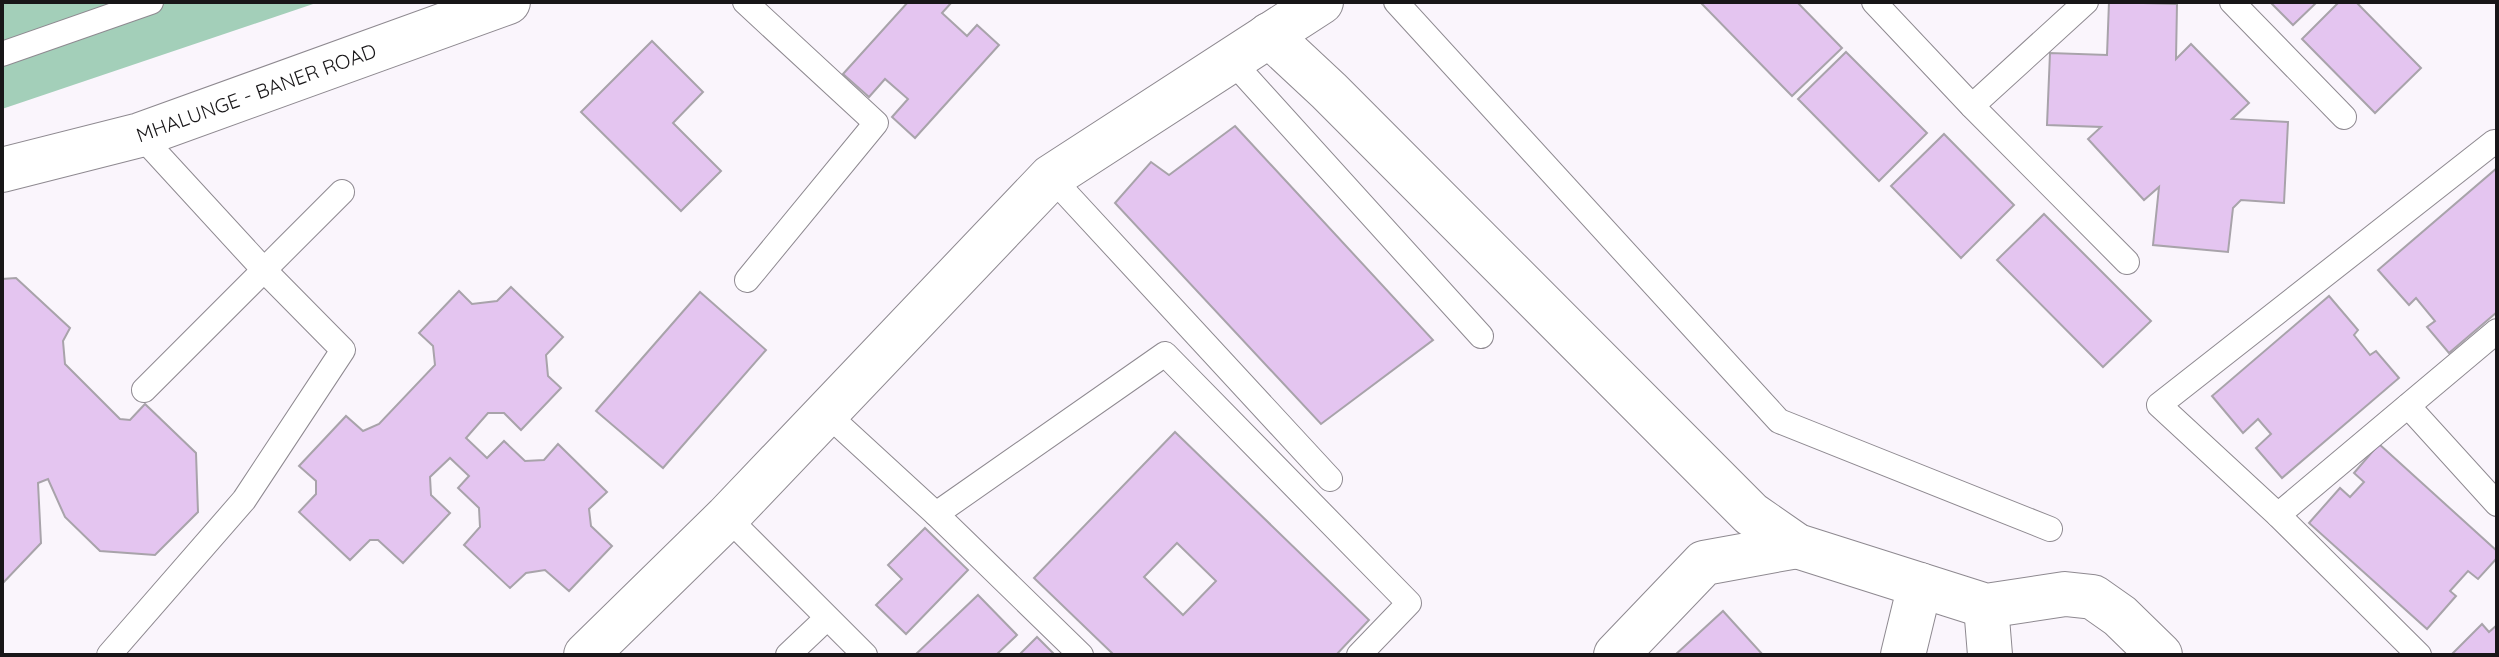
<svg xmlns="http://www.w3.org/2000/svg" width="2499" height="657" viewBox="0 0 2499 657" font-family="Quicksand,sans-serif">
<style>
.green{fill:#a3cfb9}
.building{fill:#e4c5f0;stroke:#a8a3aa;stroke-width:2;fill-rule:evenodd}
.lines{fill:none;stroke-linecap:round;stroke-linejoin:round}
.service-casing{stroke:#8e8990;stroke-width:26}
.minor-casing{stroke:#8e8990;stroke-width:46}
.secondary-casing{stroke:#8e8990;stroke-width:46}
.service{stroke:#fff;stroke-width:24}
.minor{stroke:#fff;stroke-width:44}
.secondary{stroke:#fff;stroke-width:44}
.labels{text-anchor:middle;stroke-width:8;stroke-linejoin:round;paint-order:stroke}
.street-label{font-size:20px;fill:#181618;stroke:#fff}
</style>
<rect width="100%" height="100%" fill="#faf5fc"/>
<path class="green" d="M 2,2 L 319,2 L 2,109 Z"/>
<g class="building">
<path d="M 908,2 L 952,2 L 942,13 L 967,36 L 977,25 L 999,45 L 915,138 L 892,117 L 908,99 L 885,79 L 869,97 L 843,74 Z"/>
<path d="M 1700,2 L 1797,2 L 1842,48 L 1792,96 Z"/>
<path d="M 2109,2 L 2177,4 L 2176,59 L 2191,44 L 2249,103 L 2232,119 L 2288,122 L 2284,203 L 2241,200 L 2233,208 L 2228,252 L 2153,245 L 2159,187 L 2144,200 L 2088,139 L 2101,127 L 2047,125 L 2050,53 L 2107,55 Z"/>
<path d="M 2270,2 L 2317,2 L 2293,25 Z"/>
<path d="M 2339,2 L 2356,2 L 2421,68 L 2375,113 L 2302,39 Z"/>
<path d="M 652,41 L 703,92 L 673,123 L 721,171 L 681,211 L 581,112 Z"/>
<path d="M 1846,52 L 1927,133 L 1879,181 L 1798,99 Z"/>
<path d="M 1235,126 L 1433,340 L 1321,424 L 1115,203 L 1151,162 L 1169,175 Z"/>
<path d="M 1944,134 L 2014,205 L 1961,258 L 1891,186 Z"/>
<path d="M 2497,168 L 2497,312 L 2449,353 L 2427,327 L 2435,321 L 2416,298 L 2409,305 L 2378,270 Z"/>
<path d="M 2044,214 L 2151,321 L 2103,367 L 1997,260 Z"/>
<path d="M 16,278 L 70,328 L 63,341 L 65,364 L 120,419 L 130,420 L 145,404 L 196,453 L 198,512 L 155,555 L 100,551 L 65,517 L 48,479 L 38,483 L 41,543 L 2,584 L 2,279 Z"/>
<path d="M 511,287 L 563,337 L 546,355 L 548,376 L 561,388 L 521,430 L 504,413 L 488,413 L 466,438 L 487,458 L 504,441 L 525,461 L 544,460 L 558,444 L 607,492 L 589,509 L 591,526 L 612,546 L 569,591 L 545,570 L 526,573 L 510,588 L 464,545 L 480,527 L 479,508 L 458,488 L 469,476 L 450,458 L 430,477 L 431,495 L 450,513 L 403,563 L 378,540 L 370,540 L 350,560 L 299,512 L 316,494 L 316,481 L 299,466 L 346,416 L 363,431 L 379,424 L 435,365 L 433,346 L 419,333 L 459,291 L 472,304 L 497,301 Z"/>
<path d="M 700,292 L 766,350 L 663,468 L 596,411 Z"/>
<path d="M 2329,296 L 2358,330 L 2354,335 L 2370,355 L 2376,351 L 2399,378 L 2282,478 L 2256,448 L 2271,434 L 2258,419 L 2243,433 L 2212,396 Z"/>
<path d="M 1175,432 L 1369,620 L 1336,655 L 1114,655 L 1034,578 ZM 1177,543 L 1216,581 L 1183,615 L 1144,577 Z"/>
<path d="M 2379,444 L 2497,551 L 2497,558 L 2478,579 L 2468,571 L 2450,591 L 2456,596 L 2427,629 L 2309,523 L 2340,488 L 2350,497 L 2364,482 L 2354,473 Z"/>
<path d="M 925,528 L 968,570 L 906,634 L 876,605 L 902,579 L 888,565 Z"/>
<path d="M 978,595 L 1017,635 L 996,655 L 915,655 Z"/>
<path d="M 1723,611 L 1763,655 L 1675,655 Z"/>
<path d="M 2482,624 L 2489,632 L 2497,625 L 2497,655 L 2451,655 Z"/>
<path d="M 1037,637 L 1055,655 L 1019,655 Z"/>
</g>
<g class="lines">
<g class="service-casing">
<g id="service">
<path d="M 745,2 L 876,123 L 747,280"/>
<path d="M 1396,2 L 1779,421 L 2050,529"/>
<path d="M 1874,2 L 1972,106 L 2127,262"/>
<path d="M 2232,2 L 2344,117"/>
<path d="M 2,54 L 151,2"/>
<path d="M 1231,60 L 1481,336"/>
<path d="M 1972,106 L 2086,2"/>
<path d="M 1051,177 L 1330,479"/>
<path d="M 144,390 L 342,192"/>
<path d="M 2408,406 L 2497,504"/>
<path d="M 826,413 L 936,514 L 1081,655"/>
<path d="M 936,514 L 1165,354 L 1409,603 L 1359,655"/>
<path d="M 2278,515 L 2497,331"/>
<path d="M 727,517 L 865,655"/>
<path d="M 109,655 L 244,500 L 343,350 L 264,270 L 140,135"/>
<path d="M 788,655 L 827,618"/>
<path d="M 2419,655 L 2278,515 L 2159,405 L 2494,142 L 2497,145"/>
</g>
</g>
<g class="minor-casing">
<g id="minor">
<path d="M 1269,35 L 1329,91 L 1751,514 L 1797,546 L 1986,606 L 2065,594 L 2093,597 L 2120,616 L 2160,655"/>
<path d="M 1986,606 L 1990,655"/>
<path d="M 586,655 L 727,517 L 1051,177 L 1321,2"/>
<path d="M 1616,655 L 1704,563 L 1797,546"/>
<path d="M 1903,655 L 1920,585"/>
</g>
</g>
<g class="secondary-casing">
<g id="secondary">
<path id="s1" d="M 2,170 L 140,135 L 508,2"/>
</g>
</g>
<use href="#service" class="service"/>
<use href="#minor" class="minor"/>
<use href="#secondary" class="secondary"/>
</g>
<g class="labels">
<g class="street-label">
<text dy="7" stroke="none"><textPath href="#s1" startOffset="266">MHALUNGE - BANER ROAD</textPath></text>
</g>
</g>
<rect width="2499" height="657" fill="none" stroke="#181618" stroke-width="8"/>
</svg>
